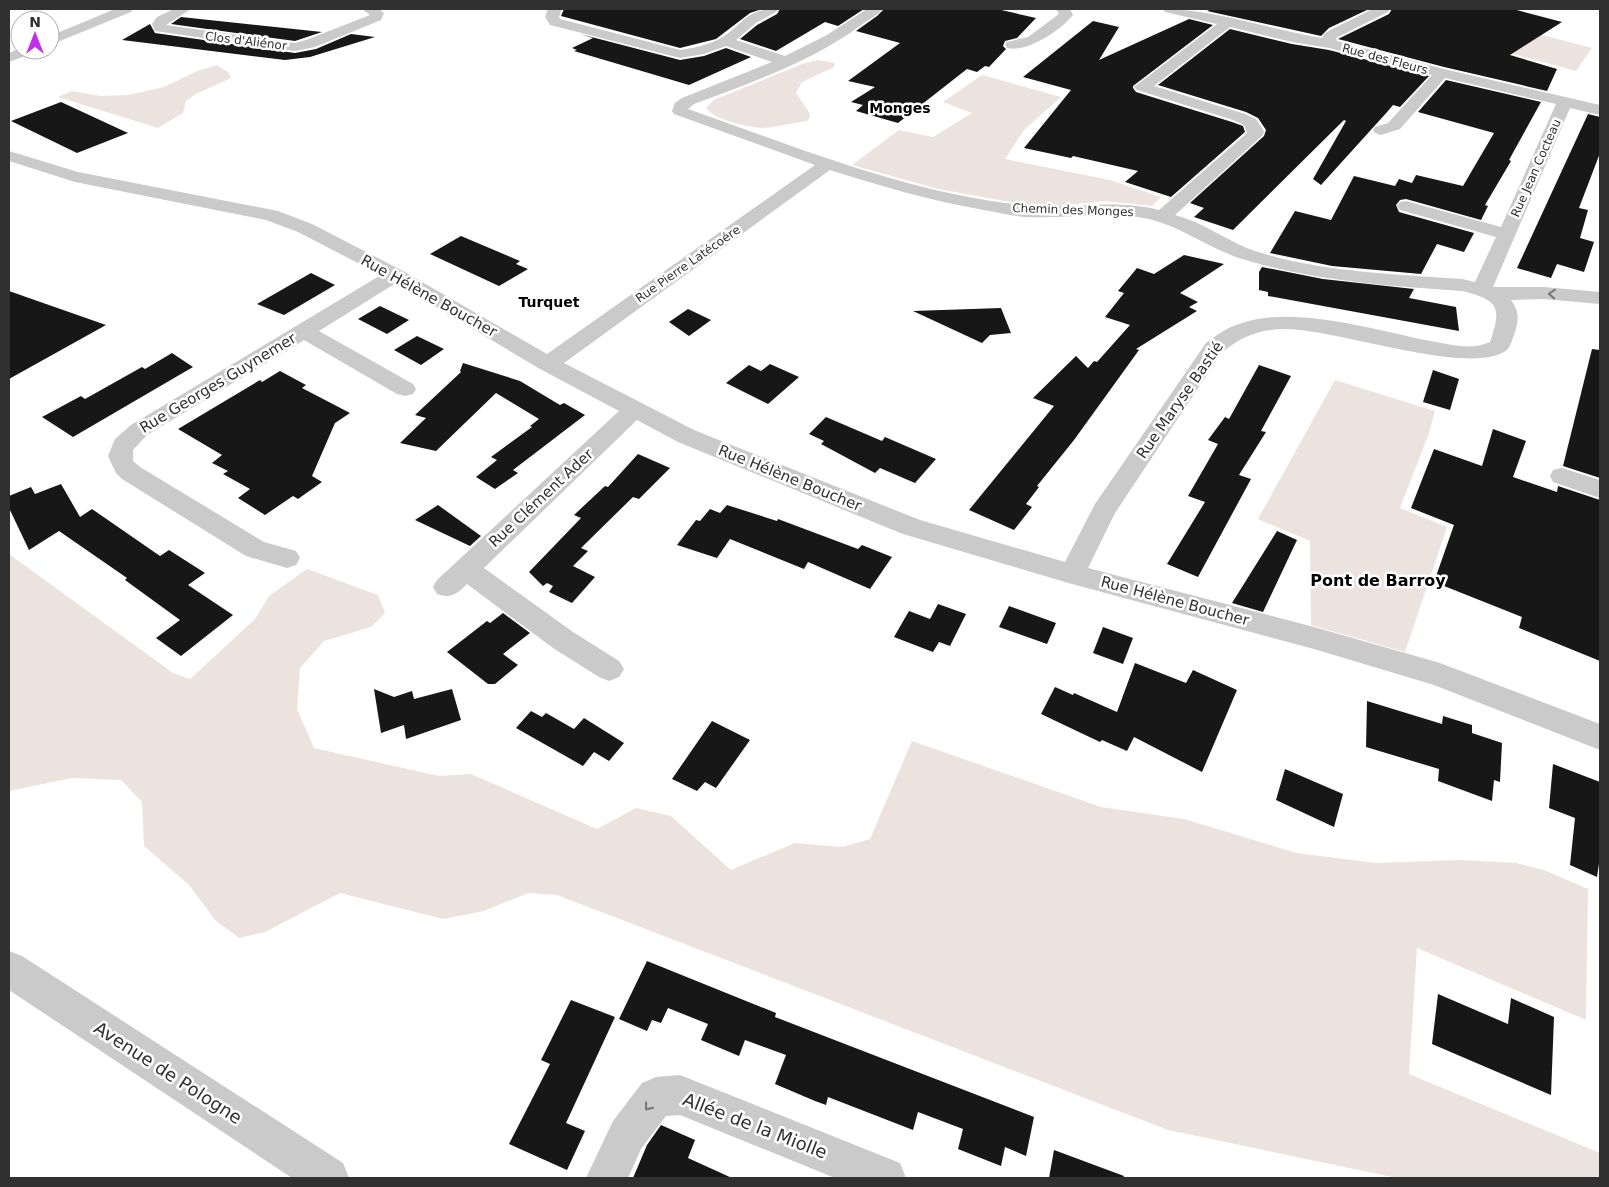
<svg xmlns="http://www.w3.org/2000/svg" width="1609" height="1187" viewBox="0 0 1609 1187" font-family="'DejaVu Sans',sans-serif">
<style>
.green{fill:#ede3de}
.building{fill:#171717}
.lines{fill:none;stroke-linecap:round;stroke-linejoin:round}
.minor{fill:#cacaca;fill-rule:evenodd}
.oneway{stroke:#757575}
.labels{text-anchor:middle;stroke-width:5;stroke-linejoin:round;paint-order:stroke}
.far-street-label{font-size:12px;fill:#303030;stroke:#fff}
.far-neighbourhood-label{font-size:14px;font-weight:bold;fill:#000;stroke:#fff}
.street-label{font-size:15px;fill:#303030;stroke:#fff}
.neighbourhood-label{font-size:16px;font-weight:bold;fill:#000;stroke:#fff}
.near-street-label{font-size:18px;fill:#303030;stroke:#fff}
</style>
<rect width="100%" height="100%" fill="#fff"/>
<g class="green">
<path d="M 1469,9 L 1520,9 L 1500,24 L 1592,48 L 1576,71 L 1462,40 L 1455,18 Z"/>
<path d="M 818,60 L 835,63 L 834,67 L 802,82 L 796,93 L 809,112 L 810,117 L 807,121 C 793,123 778,127 764,128 C 751,128 713,120 706,108 L 714,100 L 802,64 Z"/>
<path d="M 217,65 L 228,72 L 231,78 L 196,94 L 186,101 L 183,113 L 158,128 L 58,97 L 72,91 L 101,96 L 128,95 L 164,87 L 197,71 Z"/>
<path d="M 982,75 L 1061,97 L 1024,130 L 1005,159 L 1110,180 L 1161,197 L 1152,206 L 1105,201 L 1057,206 L 1027,205 L 938,189 L 852,165 L 899,130 L 933,137 L 972,113 L 943,102 Z"/>
<path d="M 1335,380 L 1435,411 L 1428,436 L 1400,508 L 1447,527 L 1405,652 L 1311,625 L 1310,541 L 1258,519 Z"/>
<path d="M 9,554 L 173,673 L 190,679 L 255,619 L 269,596 L 307,569 L 378,595 L 385,613 L 371,627 L 324,641 L 300,668 L 297,709 L 314,748 L 439,776 L 471,774 L 597,829 L 636,808 L 671,816 L 731,870 L 795,843 L 842,847 L 870,839 L 912,741 L 1101,807 L 1184,819 L 1297,853 L 1375,863 L 1460,860 L 1516,863 L 1544,870 L 1588,889 L 1586,1020 L 1417,948 L 1409,1074 L 1600,1153 L 1600,1178 L 1397,1178 L 1168,1130 L 557,895 L 528,893 L 484,911 L 443,919 L 340,893 L 265,932 L 239,938 L 215,920 L 189,885 L 144,846 L 142,802 L 121,780 L 72,778 L 9,791 Z"/>
</g>
<g class="building">
<path d="M 564,9 L 762,9 L 750,13 L 716,39 L 680,48 L 561,16 Z"/>
<path d="M 780,9 L 864,9 L 838,26 L 825,22 L 776,51 L 740,39 L 757,25 L 777,14 Z"/>
<path d="M 884,9 L 997,9 L 1036,18 L 1017,38 L 1005,41 L 1003,46 L 1006,49 L 989,67 L 985,66 L 977,72 L 967,69 L 898,123 L 856,111 L 863,105 L 851,102 L 875,87 L 848,81 L 900,43 L 856,31 L 877,16 Z"/>
<path d="M 1212,9 L 1369,9 L 1329,28 L 1321,36 L 1207,11 Z"/>
<path d="M 1392,9 L 1513,9 L 1562,22 L 1510,55 L 1557,69 L 1547,91 L 1444,67 L 1338,39 L 1389,14 Z"/>
<path d="M 181,17 L 322,32 L 295,41 L 171,24 Z"/>
<path d="M 1189,19 L 1213,25 L 1133,86 L 1133,88 L 1136,92 L 1232,122 L 1243,126 L 1245,132 L 1171,197 L 1125,182 L 1138,171 L 1073,156 L 1071,158 L 1024,148 L 1071,90 L 1023,77 L 1093,21 L 1119,27 L 1099,60 Z"/>
<path d="M 150,24 L 155,33 L 295,53 L 316,49 L 351,34 L 375,37 L 310,57 L 285,60 L 122,40 Z"/>
<path d="M 1230,29 L 1292,44 L 1329,50 L 1429,76 L 1400,107 L 1393,105 L 1388,111 L 1321,185 L 1313,179 L 1346,121 L 1344,120 L 1233,230 L 1194,217 L 1204,208 L 1190,203 L 1264,136 L 1266,130 L 1258,118 L 1246,112 L 1158,85 Z"/>
<path d="M 580,34 L 680,60 L 704,56 L 726,48 L 751,57 L 689,85 L 574,51 L 577,50 L 572,48 L 593,38 Z"/>
<path d="M 1446,80 L 1541,102 L 1509,160 L 1511,161 L 1485,205 L 1488,206 L 1481,220 L 1406,199 L 1400,200 L 1396,205 L 1399,212 L 1474,233 L 1464,252 L 1437,244 L 1421,274 L 1332,266 L 1270,253 L 1295,211 L 1331,220 L 1354,176 L 1395,186 L 1399,179 L 1412,183 L 1416,175 L 1463,186 L 1494,133 L 1418,112 Z"/>
<path d="M 61,102 L 128,133 L 77,153 L 11,121 Z"/>
<path d="M 1588,114 L 1600,117 L 1600,153 L 1579,208 L 1588,210 L 1580,238 L 1594,242 L 1584,272 L 1557,264 L 1551,278 L 1517,268 Z"/>
<path d="M 461,236 L 520,261 L 516,264 L 528,269 L 499,286 L 430,254 Z"/>
<path d="M 1184,255 L 1224,264 L 1180,293 L 1198,302 L 1189,307 L 1197,311 L 1136,349 L 1139,350 L 1074,440 L 1037,486 L 1039,487 L 1026,504 L 1032,507 L 1014,530 L 969,510 L 1054,406 L 1033,398 L 1076,356 L 1088,368 L 1094,361 L 1097,362 L 1130,325 L 1105,317 L 1124,293 L 1118,291 L 1137,268 L 1154,274 Z"/>
<path d="M 1262,267 L 1323,279 L 1414,289 L 1409,298 L 1456,307 L 1459,331 L 1268,296 L 1268,292 L 1259,290 L 1259,272 Z"/>
<path d="M 311,273 L 335,285 L 284,315 L 257,304 Z"/>
<path d="M 9,291 L 106,325 L 9,379 Z"/>
<path d="M 380,306 L 409,320 L 387,334 L 358,319 Z"/>
<path d="M 1001,308 L 1011,333 L 990,335 L 982,343 L 913,311 Z"/>
<path d="M 688,309 L 711,320 L 689,336 L 669,322 Z"/>
<path d="M 417,336 L 444,349 L 421,365 L 394,350 Z"/>
<path d="M 1592,349 L 1600,350 L 1600,478 L 1563,466 Z"/>
<path d="M 172,353 L 193,367 L 73,437 L 42,417 L 81,396 L 85,399 L 142,367 L 145,369 Z"/>
<path d="M 463,363 L 520,381 L 560,405 L 564,403 L 585,415 L 513,470 L 518,473 L 495,489 L 476,477 L 497,460 L 491,457 L 532,427 L 530,426 L 539,419 L 496,393 L 436,451 L 400,443 L 426,418 L 415,415 L 461,372 L 460,371 Z"/>
<path d="M 770,364 L 799,377 L 768,404 L 726,383 L 749,365 L 761,371 Z"/>
<path d="M 1259,365 L 1291,376 L 1261,431 L 1266,432 L 1239,475 L 1251,479 L 1198,577 L 1167,564 L 1205,502 L 1188,496 L 1218,444 L 1208,440 L 1225,417 L 1229,419 Z"/>
<path d="M 1433,370 L 1459,379 L 1450,410 L 1423,402 Z"/>
<path d="M 280,371 L 306,385 L 302,388 L 350,413 L 335,423 L 312,476 L 322,482 L 298,499 L 293,496 L 265,515 L 238,498 L 250,489 L 223,474 L 228,471 L 212,463 L 222,455 L 178,429 L 260,380 L 262,382 Z"/>
<path d="M 826,417 L 882,441 L 885,437 L 936,459 L 915,483 L 880,468 L 875,473 L 821,444 L 824,441 L 809,434 Z"/>
<path d="M 1493,429 L 1526,441 L 1513,477 L 1557,492 L 1558,486 L 1600,500 L 1600,661 L 1519,628 L 1522,617 L 1434,582 L 1454,525 L 1411,508 L 1434,449 L 1482,466 Z"/>
<path d="M 638,454 L 670,468 L 639,499 L 633,497 L 581,548 L 588,551 L 573,566 L 595,577 L 572,603 L 549,592 L 553,586 L 547,583 L 543,586 L 529,572 L 581,518 L 574,515 L 605,486 L 608,487 Z"/>
<path d="M 61,484 L 80,517 L 92,509 L 160,556 L 169,550 L 205,573 L 188,585 L 233,615 L 181,656 L 156,638 L 180,620 L 125,580 L 127,578 L 59,531 L 29,550 L 9,508 L 9,496 L 31,487 L 35,494 Z"/>
<path d="M 438,505 L 481,536 L 470,546 L 415,520 Z"/>
<path d="M 727,505 L 777,521 L 778,519 L 858,549 L 862,545 L 892,557 L 870,589 L 808,562 L 804,569 L 730,539 L 717,558 L 677,545 L 696,520 L 700,521 L 710,509 L 720,513 Z"/>
<path d="M 1277,531 L 1297,540 L 1263,612 L 1232,603 Z"/>
<path d="M 938,604 L 966,614 L 950,646 L 939,642 L 933,652 L 894,637 L 909,611 L 930,619 Z"/>
<path d="M 1009,606 L 1056,623 L 1047,644 L 999,627 Z"/>
<path d="M 503,613 L 530,633 L 503,654 L 518,665 L 495,684 L 488,684 L 447,652 L 487,621 L 490,623 Z"/>
<path d="M 1103,627 L 1133,638 L 1123,664 L 1093,653 Z"/>
<path d="M 1135,663 L 1186,683 L 1193,670 L 1237,690 L 1202,772 L 1134,737 L 1127,751 L 1102,740 L 1100,742 L 1041,714 L 1055,687 L 1073,695 L 1074,693 L 1117,712 Z"/>
<path d="M 374,689 L 394,697 L 412,691 L 414,699 L 452,689 L 461,720 L 406,739 L 404,725 L 381,733 Z"/>
<path d="M 1367,701 L 1442,724 L 1443,716 L 1472,725 L 1472,733 L 1502,743 L 1500,782 L 1494,780 L 1492,801 L 1438,781 L 1439,769 L 1366,747 Z"/>
<path d="M 531,711 L 542,717 L 546,713 L 574,729 L 584,718 L 624,743 L 609,761 L 594,752 L 583,766 L 516,728 Z"/>
<path d="M 712,721 L 750,740 L 716,788 L 705,782 L 697,791 L 672,779 Z"/>
<path d="M 1553,764 L 1600,782 L 1600,857 L 1597,877 L 1570,865 L 1575,818 L 1549,808 Z"/>
<path d="M 1285,769 L 1343,794 L 1334,827 L 1276,800 Z"/>
<path d="M 647,961 L 776,1013 L 775,1017 L 1034,1117 L 1026,1156 L 1005,1147 L 1001,1166 L 958,1149 L 963,1129 L 918,1112 L 913,1130 L 828,1097 L 826,1105 L 815,1101 L 775,1084 L 786,1055 L 745,1040 L 739,1056 L 701,1040 L 708,1024 L 668,1008 L 661,1023 L 652,1020 L 647,1031 L 619,1019 Z"/>
<path d="M 1438,994 L 1508,1024 L 1511,998 L 1554,1017 L 1551,1095 L 1432,1044 Z"/>
<path d="M 571,1000 L 615,1017 L 566,1123 L 585,1131 L 567,1170 L 509,1144 L 550,1064 L 541,1060 Z"/>
<path d="M 661,1125 L 695,1140 L 688,1158 L 732,1178 L 633,1178 L 647,1145 Z"/>
<path d="M 1054,1150 L 1124,1176 L 1123,1178 L 1049,1178 Z"/>
</g>
<g class="lines">
<g class="minor">
<path d="M 115,9 L 133,9 L 131,12 L 50,45 L 50,36 Z"/>
<path d="M 174,9 L 191,9 L 166,25 L 295,43 L 306,40 L 370,15 L 362,9 L 379,9 L 384,13 L 381,20 L 315,47 L 295,51 L 155,31 L 152,24 L 157,17 Z"/>
<path d="M 548,9 L 562,9 L 559,17 L 560,19 L 680,50 C 693,48 709,45 721,38 C 745,24 744,9 778,9 L 776,12 L 756,23 L 736,40 L 785,56 L 827,35 L 867,9 L 882,9 C 878,15 870,19 864,23 C 814,61 752,82 694,104 L 688,109 C 797,147 907,193 1023,205 C 1068,210 1114,198 1159,210 L 1247,133 L 1244,125 L 1233,120 L 1137,90 L 1134,87 L 1217,24 L 1165,12 L 1163,9 C 1215,9 1270,30 1322,38 L 1324,34 L 1330,30 L 1373,9 L 1390,9 L 1388,12 L 1336,38 L 1337,41 L 1444,69 L 1600,105 L 1600,115 L 1570,108 L 1493,287 L 1544,287 L 1600,292 L 1600,304 L 1544,299 L 1511,300 C 1519,311 1519,319 1515,332 C 1512,339 1511,348 1504,352 C 1464,375 1337,329 1284,329 C 1259,329 1241,337 1222,352 L 1115,513 L 1088,568 L 1314,627 L 1440,663 L 1600,724 L 1600,750 L 1434,685 L 1314,649 L 1072,584 L 903,534 L 678,442 L 637,420 L 484,568 L 573,632 L 619,661 L 624,669 L 619,677 L 609,681 L 599,677 L 553,648 L 467,584 C 457,594 451,599 437,594 L 433,587 L 437,580 L 619,411 L 540,369 L 396,283 L 319,331 L 413,384 L 416,389 L 413,394 L 405,396 L 397,394 L 304,340 L 147,435 L 133,450 L 133,461 L 140,467 L 264,542 L 296,551 L 300,558 L 296,565 L 287,568 L 246,556 L 122,479 L 116,473 L 108,456 L 115,439 L 131,425 L 381,275 L 298,232 L 266,220 L 75,182 L 9,161 L 9,151 L 78,172 L 278,211 L 312,224 L 403,271 L 547,354 L 815,165 L 674,114 L 672,111 L 675,103 L 682,98 L 772,62 L 726,46 L 704,54 L 680,58 L 550,25 L 545,17 ZM 1230,27 L 1292,42 L 1329,48 L 1432,75 L 1388,123 L 1375,127 L 1373,130 L 1375,133 L 1381,135 L 1400,129 L 1445,78 L 1556,104 L 1501,227 L 1406,201 L 1400,202 L 1397,206 L 1400,210 L 1496,237 L 1475,282 L 1462,279 C 1393,274 1321,272 1255,251 C 1228,242 1203,222 1175,215 L 1263,135 L 1264,131 L 1256,119 L 1245,114 L 1154,86 ZM 830,170 C 881,186 931,201 984,210 C 997,212 1011,216 1025,217 C 1066,219 1109,210 1149,219 C 1182,227 1210,249 1242,259 C 1313,281 1388,286 1462,291 C 1499,300 1502,307 1490,342 C 1471,351 1449,344 1430,341 C 1375,330 1291,304 1239,324 C 1226,328 1217,335 1206,343 L 1095,504 L 1065,562 L 920,520 L 694,430 L 564,363 Z"/>
<path d="M 1056,9 L 1070,9 L 1073,15 C 1061,30 1027,53 1007,48 L 1005,45 L 1007,42 L 1028,37 L 1059,14 Z"/>
<path d="M 20,48 L 20,50 L 35,50 L 33,53 L 9,62 L 9,53 Z"/>
<path d="M 1562,468 L 1600,480 L 1600,498 L 1553,482 L 1550,476 L 1553,470 Z"/>
<path d="M 9,951 L 22,956 L 343,1163 L 349,1178 L 292,1178 L 9,990 Z"/>
<path d="M 680,1075 L 900,1163 L 906,1178 L 835,1178 L 680,1115 L 666,1116 L 641,1149 L 628,1178 L 586,1178 L 613,1121 L 642,1083 L 656,1077 Z"/>
</g>
</g>
<defs><path id="oneway-chevron" d="M-2-3.5L2.5 0L-2 3.5" fill="none" stroke-width="1.6" stroke-linecap="round" stroke-linejoin="round" transform="scale(1.25)"/></defs>
<g class="oneway">
<use href="#oneway-chevron" transform="translate(1552 294) rotate(-176)"/>
<use href="#oneway-chevron" transform="translate(648 1107) rotate(128)"/>
</g>
<g class="labels">
<g class="far-street-label">
<text transform="translate(246 41) rotate(7)" y="4">Clos d'Aliénor</text>
<text transform="translate(1385 59) rotate(15)" y="4">Rue des Fleurs</text>
<text transform="translate(1536 168) rotate(-66)" y="4">Rue Jean Cocteau</text>
<text transform="translate(1073 210) rotate(2)" y="4">Chemin des Monges</text>
<text transform="translate(688 264) rotate(-35)" y="4">Rue Pierre Latécoére</text>
</g>
<g class="far-neighbourhood-label">
<text x="900" y="113">Monges</text>
<text x="549" y="307">Turquet</text>
</g>
<g class="street-label">
<text transform="translate(429 296) rotate(29)" y="5">Rue Hélène Boucher</text>
<text transform="translate(218 383) rotate(-31)" y="5">Rue Georges Guynemer</text>
<text transform="translate(1180 400) rotate(-55)" y="5">Rue Maryse Bastié</text>
<text transform="translate(790 478) rotate(22)" y="5">Rue Hélène Boucher</text>
<text transform="translate(541 498) rotate(-43)" y="5">Rue Clément Ader</text>
<text transform="translate(1175 601) rotate(15)" y="5">Rue Hélène Boucher</text>
</g>
<g class="neighbourhood-label">
<text x="1378" y="586">Pont de Barroy</text>
</g>
<g class="near-street-label">
<text transform="translate(168 1073) rotate(33)" y="6">Avenue de Pologne</text>
<text transform="translate(755 1126) rotate(21)" y="6">Allée de la Miolle</text>
</g>
</g>
<rect width="1609" height="1187" fill="none" stroke="#303030" stroke-width="20"/>
<g transform="translate(35 35)"><circle r="24" fill="#ffffff" stroke="#acacac"/>
<path d="M0-4L9 19L0 12L-9 19Z" fill="#c42eeb"/>
<text y="-8" font-size="14" font-weight="bold" text-anchor="middle" fill="#303030">N</text>
</g>
</svg>
